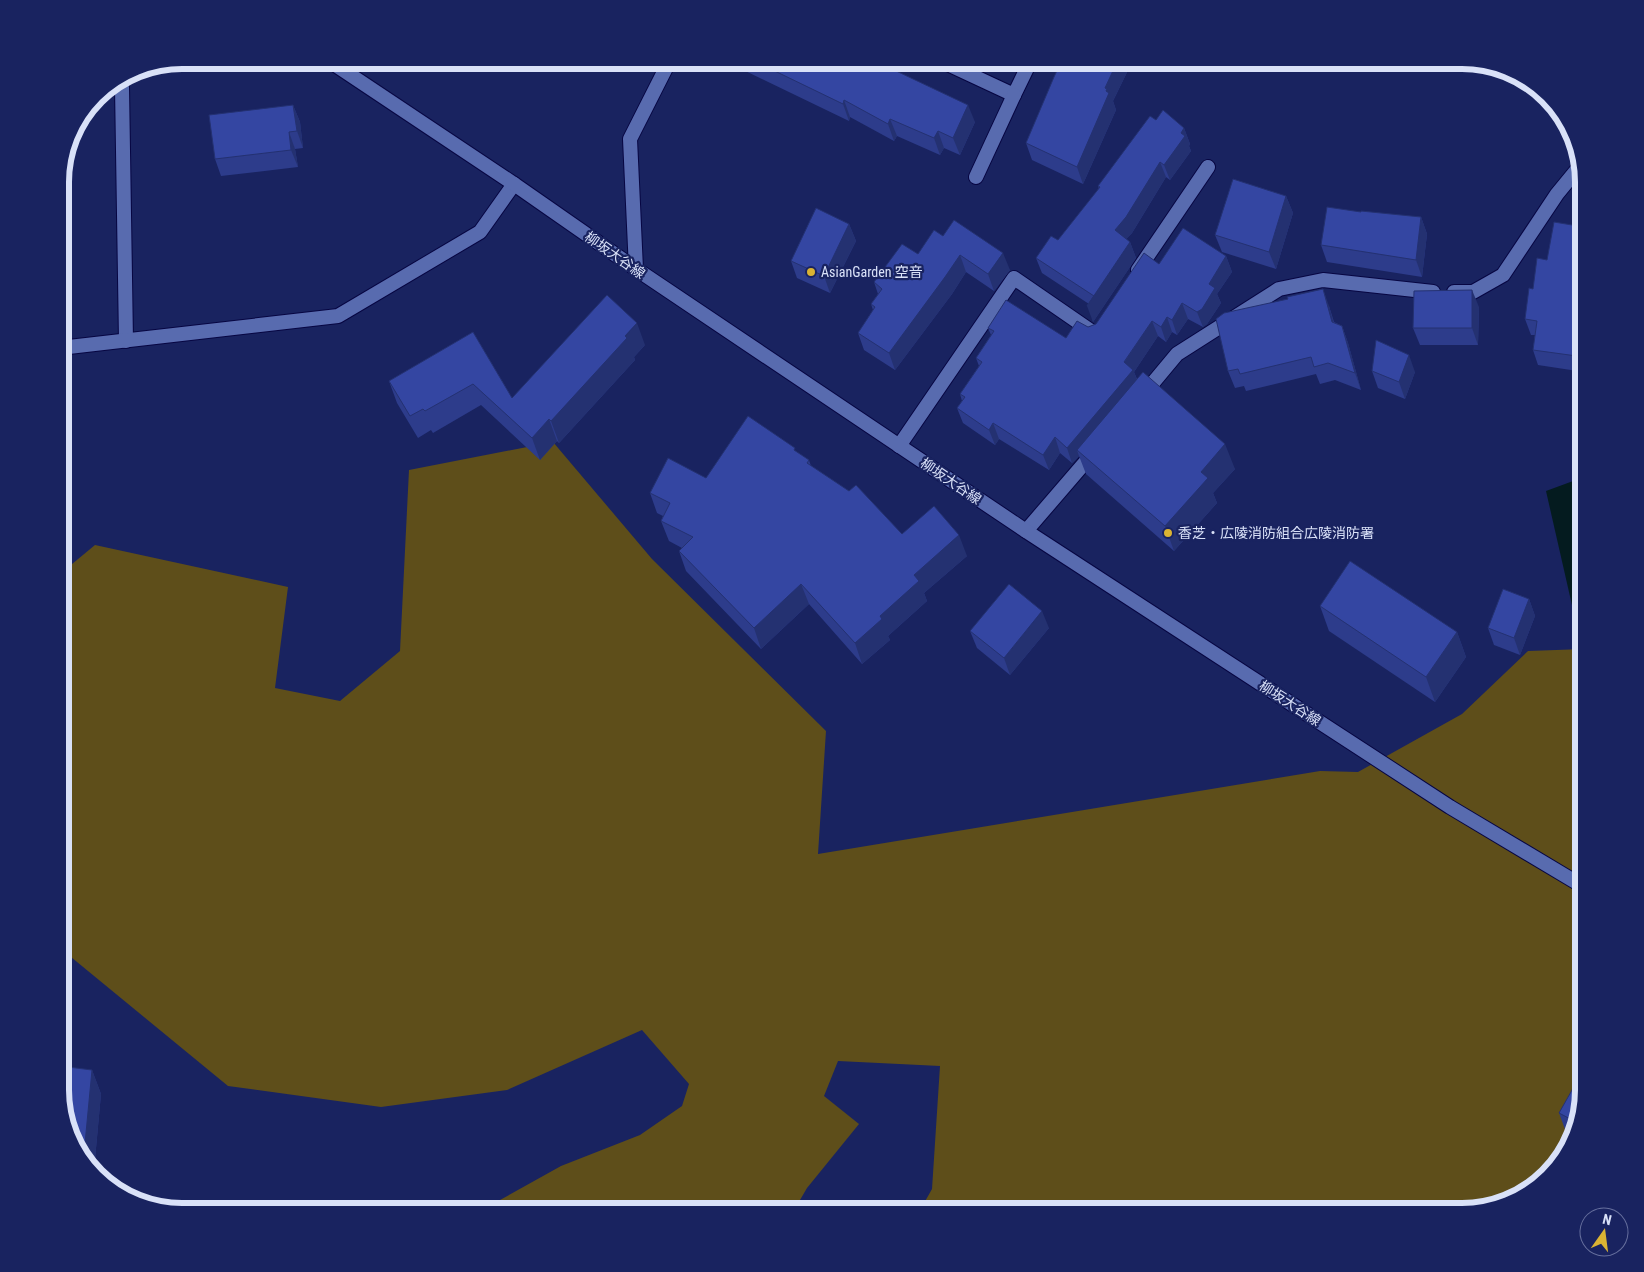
<svg xmlns="http://www.w3.org/2000/svg" width="1644" height="1272" viewBox="0 0 1644 1272" font-family="'Roboto Condensed','Noto Sans JP',sans-serif">
<style>
.green{fill:#5e4e1a}
.water{fill:#041b1f}
.lines{fill:none;stroke-linecap:round;stroke-linejoin:round}
.minor-casing{stroke:#070642;stroke-width:16}
.tertiary-casing{stroke:#070642;stroke-width:16}
.minor{stroke:#586baf;stroke-width:14}
.tertiary{stroke:#586baf;stroke-width:14}
.wall{fill:#2d3c8b}
.shaded-wall{fill:#243171}
.building{fill:#3446a2;stroke:#243171}
.poi-dot{fill:#dab333;stroke:#192360;stroke-width:2}
.labels{text-anchor:middle;stroke-width:4.5;stroke-linejoin:round;paint-order:stroke}
.street-label{font-size:14px;fill:#d9e1f8;stroke:#192360}
.poi-label{font-size:14px;fill:#d9e1f8;stroke:#192360;text-anchor:start}
.rim{fill:none;stroke:#d9e1f8;stroke-width:6}
</style>
<rect width="100%" height="100%" fill="#192360"/>
<path class="green" d="M 553,442 L 652,559 L 826,731 L 818,854 L 1320,771 L 1358,772 L 1462,714 L 1528,651 L 1584,649 L 1584,1064 L 1574,1135 L 1559,1164 L 1516,1200 L 1462,1212 L 919,1212 L 932,1189 L 940,1066 L 838,1061 L 824,1096 L 859,1124 L 807,1188 L 793,1212 L 481,1212 L 482,1210 L 561,1166 L 640,1135 L 682,1106 L 689,1084 L 642,1030 L 507,1090 L 381,1107 L 228,1086 L 60,948 L 60,574 L 95,545 L 288,587 L 275,688 L 340,701 L 400,651 L 409,470 Z"/>
<path class="water" d="M 1584,477 L 1584,649 L 1582,649 L 1546,491 Z"/>
<g class="lines">
<g class="minor-casing">
<g id="minor">
<path d="M 939,60 L 1014,95 L 1031,60"/>
<path d="M 122,87 L 126,341"/>
<path d="M 976,177 L 1014,95"/>
<path d="M 636,269 L 630,139 L 670,60"/>
<path d="M 1138,270 L 1208,167"/>
<path d="M 1454,292 L 1473,292 L 1503,275 L 1557,194 L 1580,166"/>
<path d="M 60,348 L 338,316 L 480,232 L 514,184"/>
<path d="M 1142,396 L 1177,354 L 1279,289 L 1323,280 L 1433,292"/>
<path d="M 899,446 L 1014,278 L 1091,331"/>
<path d="M 1026,531 L 1094,452"/>
</g>
</g>
<g class="tertiary-casing">
<path id="tertiary" d="M 328,60 L 514,184 L 636,269 L 1026,531 L 1450,807 L 1584,887"/>
</g>
<use href="#minor" class="minor"/>
<use href="#tertiary" class="tertiary"/>
</g>
<g class="wall">
<path d="M 712,60 L 873,60 L 975,122 L 960,155 L 944,148 L 940,155 L 897,136 L 894,141 L 850,117 L 849,121 L 735,66 L 733,70 Z"/>
<path d="M 1062,60 L 1131,60 L 1132,62 L 1113,101 L 1116,110 L 1083,184 L 1032,160 L 1026,143 Z"/>
<path d="M 293,105 L 300,122 L 303,148 L 295,149 L 298,167 L 221,176 L 215,159 Z"/>
<path d="M 1156,120 L 1184,128 L 1190,144 L 1189,146 L 1191,151 L 1170,180 L 1166,177 L 1132,233 L 1126,239 L 1130,242 L 1136,258 L 1093,322 L 1089,304 L 1042,273 L 1036,258 L 1058,240 L 1099,189 L 1098,186 Z"/>
<path d="M 1286,196 L 1293,213 L 1276,269 L 1222,252 L 1215,235 Z"/>
<path d="M 1361,212 L 1421,217 L 1427,234 L 1422,277 L 1327,262 L 1321,245 Z"/>
<path d="M 849,224 L 856,241 L 830,293 L 797,278 L 791,261 Z"/>
<path d="M 1584,227 L 1584,372 L 1538,365 L 1533,350 L 1535,335 L 1531,335 L 1525,319 L 1533,289 L 1547,260 Z"/>
<path d="M 943,236 L 1010,270 L 994,291 L 966,272 L 952,294 L 895,370 L 864,350 L 858,333 L 873,310 L 871,304 L 878,294 L 874,282 L 918,254 Z"/>
<path d="M 1226,256 L 1232,272 L 1217,294 L 1221,303 L 1207,324 L 1203,327 L 1188,319 L 1177,335 L 1172,332 L 1166,342 L 1158,336 L 1134,372 L 1137,379 L 1235,469 L 1213,493 L 1217,503 L 1174,551 L 1086,474 L 1079,456 L 1072,463 L 1060,453 L 1049,470 L 999,439 L 995,445 L 963,423 L 957,408 L 962,401 L 960,394 L 979,366 L 976,358 L 991,335 L 988,328 L 1066,338 L 1096,324 L 1159,264 Z"/>
<path d="M 1329,306 L 1334,322 L 1342,326 L 1348,343 L 1361,390 L 1335,380 L 1320,384 L 1316,374 L 1246,391 L 1244,386 L 1235,388 L 1228,371 Z"/>
<path d="M 1479,307 L 1478,345 L 1420,345 L 1413,328 Z"/>
<path d="M 473,332 L 512,398 L 645,345 L 634,357 L 635,360 L 559,443 L 557,441 L 540,460 L 481,405 L 433,433 L 431,430 L 418,438 L 397,403 L 389,381 Z"/>
<path d="M 1372,371 L 1415,372 L 1405,399 L 1378,388 Z"/>
<path d="M 796,452 L 809,460 L 811,466 L 902,534 L 967,556 L 924,593 L 927,601 L 888,636 L 890,640 L 862,664 L 809,604 L 761,649 L 686,571 L 679,551 L 682,548 L 669,541 L 661,521 L 663,516 L 657,513 L 650,493 L 706,478 Z"/>
<path d="M 1529,599 L 1535,616 L 1520,655 L 1494,645 L 1488,628 Z"/>
<path d="M 1320,606 L 1457,632 L 1466,657 L 1435,702 L 1329,631 Z"/>
<path d="M 1049,628 L 1010,675 L 977,648 L 970,631 Z"/>
<path d="M 1584,998 L 1584,1013 L 1581,1004 Z"/>
<path d="M 1584,1023 L 1584,1061 L 1575,1038 Z"/>
<path d="M 92,1070 L 101,1094 L 94,1170 L 73,1144 Z"/>
<path d="M 1584,1090 L 1577,1129 L 1570,1143 L 1559,1113 Z"/>
</g>
<g class="shaded-wall">
<path d="M 729,60 L 733,60 L 735,66 L 733,70 Z"/>
<path d="M 1118,60 L 1131,60 L 1132,62 L 1113,101 L 1116,110 L 1083,184 L 1077,167 L 1105,88 Z"/>
<path d="M 844,100 L 850,117 L 849,121 L 843,104 Z"/>
<path d="M 293,105 L 300,122 L 303,148 L 297,131 Z"/>
<path d="M 968,105 L 975,122 L 960,155 L 953,138 Z"/>
<path d="M 890,119 L 897,136 L 894,141 L 888,124 Z"/>
<path d="M 1184,128 L 1190,144 L 1189,146 L 1191,151 L 1170,180 L 1164,165 L 1181,133 Z"/>
<path d="M 938,131 L 944,148 L 940,155 L 934,138 Z"/>
<path d="M 289,132 L 295,149 L 298,167 L 291,150 Z"/>
<path d="M 1160,162 L 1166,177 L 1132,233 L 1120,246 L 1115,230 Z"/>
<path d="M 1286,196 L 1293,213 L 1276,269 L 1269,252 Z"/>
<path d="M 1421,217 L 1427,234 L 1422,277 L 1416,260 Z"/>
<path d="M 849,224 L 856,241 L 830,293 L 824,276 Z"/>
<path d="M 1130,242 L 1136,258 L 1093,322 L 1087,306 Z"/>
<path d="M 1003,253 L 1010,270 L 994,291 L 988,274 Z"/>
<path d="M 960,255 L 966,272 L 952,294 L 895,370 L 889,353 Z"/>
<path d="M 1226,256 L 1232,272 L 1217,294 L 1221,303 L 1207,324 L 1203,327 L 1197,312 L 1209,284 Z"/>
<path d="M 1323,289 L 1329,306 L 1338,339 L 1332,322 Z"/>
<path d="M 1472,290 L 1479,307 L 1478,345 L 1472,328 Z"/>
<path d="M 1182,303 L 1188,319 L 1177,335 L 1172,320 Z"/>
<path d="M 1167,317 L 1172,332 L 1166,342 L 1161,327 Z"/>
<path d="M 1152,321 L 1158,336 L 1134,372 L 1139,385 L 1077,450 L 1079,456 L 1072,463 L 1067,448 Z"/>
<path d="M 637,323 L 645,345 L 634,357 L 635,360 L 559,443 L 551,421 Z"/>
<path d="M 1342,326 L 1348,343 L 1361,390 L 1355,373 Z"/>
<path d="M 1409,355 L 1415,372 L 1405,399 L 1399,382 Z"/>
<path d="M 549,419 L 557,441 L 540,460 L 532,438 Z"/>
<path d="M 993,423 L 999,439 L 995,445 L 989,430 Z"/>
<path d="M 1055,437 L 1060,453 L 1049,470 L 1043,455 Z"/>
<path d="M 1225,444 L 1235,469 L 1213,493 L 1217,503 L 1174,551 L 1165,526 L 1201,472 Z"/>
<path d="M 959,535 L 967,556 L 924,593 L 927,601 L 888,636 L 890,640 L 862,664 L 855,643 L 880,616 L 914,575 Z"/>
<path d="M 801,584 L 809,604 L 761,649 L 754,628 Z"/>
<path d="M 1529,599 L 1535,616 L 1520,655 L 1514,638 Z"/>
<path d="M 1042,611 L 1049,628 L 1010,675 L 1004,658 Z"/>
<path d="M 1457,632 L 1466,657 L 1435,702 L 1426,677 Z"/>
<path d="M 92,1070 L 101,1094 L 94,1170 L 87,1161 L 84,1154 Z"/>
</g>
<g class="building">
<path d="M 752,60 L 873,60 L 968,105 L 953,138 L 938,131 L 934,138 L 890,119 L 888,124 L 844,100 L 843,104 Z"/>
<path d="M 1062,60 L 1118,60 L 1105,88 L 1107,89 L 1106,91 L 1109,93 L 1077,167 L 1026,143 L 1054,77 Z"/>
<path d="M 293,105 L 297,131 L 289,132 L 291,150 L 215,159 L 209,115 Z"/>
<path d="M 1163,110 L 1184,128 L 1181,133 L 1185,136 L 1164,165 L 1160,162 L 1126,217 L 1115,230 L 1130,242 L 1087,306 L 1094,296 L 1036,258 L 1051,236 L 1058,240 L 1100,187 L 1098,186 L 1150,116 L 1156,120 Z"/>
<path d="M 1233,179 L 1286,196 L 1269,252 L 1215,235 Z"/>
<path d="M 1327,207 L 1361,212 L 1361,211 L 1421,217 L 1416,260 L 1321,245 Z"/>
<path d="M 816,208 L 849,224 L 824,276 L 791,261 Z"/>
<path d="M 954,220 L 1003,253 L 988,274 L 960,255 L 945,277 L 889,353 L 858,333 L 875,307 L 871,304 L 882,289 L 874,282 L 902,244 L 918,254 L 934,230 L 943,236 Z"/>
<path d="M 1554,222 L 1584,227 L 1584,357 L 1533,350 L 1537,321 L 1525,319 L 1529,288 L 1533,289 L 1537,258 L 1547,260 Z"/>
<path d="M 1183,228 L 1226,256 L 1209,284 L 1215,288 L 1202,309 L 1197,312 L 1182,303 L 1172,320 L 1167,317 L 1161,327 L 1152,321 L 1124,362 L 1133,370 L 1067,448 L 1055,437 L 1043,455 L 993,423 L 989,430 L 957,408 L 965,397 L 960,394 L 982,362 L 976,358 L 994,331 L 988,328 L 1006,300 L 1066,338 L 1077,321 L 1088,327 L 1096,324 L 1144,253 L 1159,264 Z"/>
<path d="M 1323,289 L 1332,322 L 1342,326 L 1355,373 L 1328,363 L 1314,367 L 1311,357 L 1240,374 L 1238,369 L 1228,371 L 1216,319 L 1224,313 L 1288,299 L 1287,297 Z"/>
<path d="M 1472,290 L 1472,328 L 1413,328 L 1414,291 Z"/>
<path d="M 607,295 L 637,323 L 625,336 L 627,338 L 551,421 L 549,419 L 532,438 L 473,384 L 425,411 L 423,409 L 410,416 L 389,381 L 473,332 L 512,398 Z"/>
<path d="M 1376,340 L 1409,355 L 1399,382 L 1372,371 Z"/>
<path d="M 1143,372 L 1225,444 L 1201,472 L 1208,478 L 1165,526 L 1077,450 Z"/>
<path d="M 748,416 L 795,448 L 794,450 L 809,460 L 807,463 L 849,491 L 856,485 L 902,534 L 934,506 L 959,535 L 914,575 L 919,581 L 880,616 L 882,619 L 855,643 L 801,584 L 754,628 L 679,551 L 693,537 L 661,521 L 670,503 L 650,493 L 668,458 L 706,478 Z"/>
<path d="M 1350,561 L 1457,632 L 1426,677 L 1320,606 Z"/>
<path d="M 1009,584 L 1042,611 L 1004,658 L 970,631 Z"/>
<path d="M 1503,589 L 1529,599 L 1514,638 L 1488,628 Z"/>
<path d="M 1584,998 L 1584,1006 L 1581,1004 Z"/>
<path d="M 1584,1023 L 1584,1042 L 1575,1038 Z"/>
<path d="M 60,1066 L 92,1070 L 84,1154 L 80,1153 L 73,1144 L 60,1098 Z"/>
<path d="M 1584,1069 L 1584,1090 L 1578,1123 L 1559,1113 Z"/>
</g>
<g class="poi-dot">
<circle cx="811" cy="272" r="5"/>
<circle cx="1168" cy="533" r="5"/>
</g>
<g class="labels">
<g class="street-label">
<text transform="translate(615 255) rotate(35)" y="5">柳坂大谷線</text>
<text transform="translate(951 481) rotate(34)" y="5">柳坂大谷線</text>
<text transform="translate(1290 703) rotate(33)" y="5">柳坂大谷線</text>
</g>
<g class="poi-label">
<text x="821" y="277">AsianGarden 空音</text>
<text x="1178" y="538">香芝・広陵消防組合広陵消防署</text>
</g>
</g>
<path d="M0 0H1644V1272H0ZM182 69H1462A113 113 0 0 1 1575 182V1090A113 113 0 0 1 1462 1203H182A113 113 0 0 1 69 1090V182A113 113 0 0 1 182 69Z" fill="#192360" fill-rule="evenodd"/>
<path class="rim" d="M182 69H1462A113 113 0 0 1 1575 182V1090A113 113 0 0 1 1462 1203H182A113 113 0 0 1 69 1090V182A113 113 0 0 1 182 69Z"/>
<g transform="translate(1604 1232) rotate(14)"><circle r="24" fill="#192360" stroke="#666f9d"/>
<path d="M0-4L9 19L0 12L-9 19Z" fill="#dab333"/>
<text y="-8" font-size="14" font-weight="bold" text-anchor="middle" fill="#d9e1f8">N</text>
</g>
</svg>
